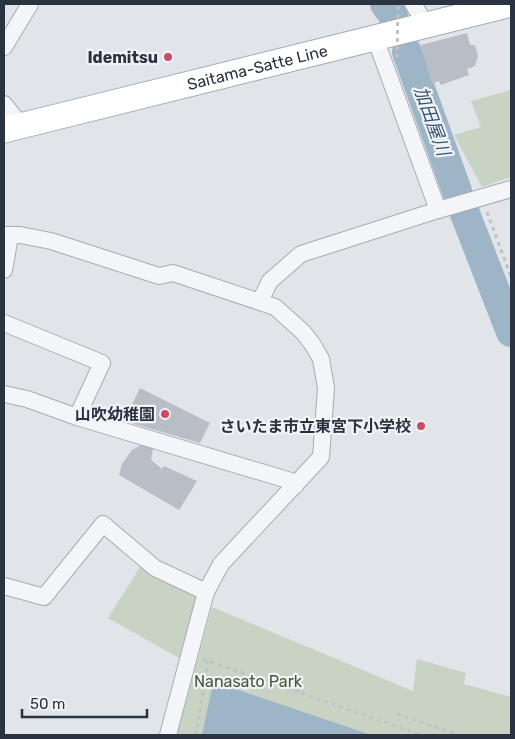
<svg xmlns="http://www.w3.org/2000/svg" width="515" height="739" viewBox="0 0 515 739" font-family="Rubik,'Noto Sans JP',sans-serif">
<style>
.green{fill:#c8d3c3}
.water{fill:#9eb4c7}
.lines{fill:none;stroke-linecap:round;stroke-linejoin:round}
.river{stroke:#9eb4c7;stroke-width:30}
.building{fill:#b9bec6}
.minor-casing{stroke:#a6acb3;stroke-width:18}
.primary-casing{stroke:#a1aab4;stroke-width:27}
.path{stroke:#bfc3c8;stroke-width:3;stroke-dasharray:4 4;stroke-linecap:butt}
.minor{stroke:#f4f5f8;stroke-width:16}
.primary{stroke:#fff;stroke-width:25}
.path-bridge{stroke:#bfc3c8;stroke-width:3;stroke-dasharray:4 4;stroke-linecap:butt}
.poi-dot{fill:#c84c65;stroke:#f1f3f7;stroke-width:2}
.labels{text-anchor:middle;stroke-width:4.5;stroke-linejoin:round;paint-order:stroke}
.poi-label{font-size:16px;font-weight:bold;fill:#2a3340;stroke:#f1f3f7;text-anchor:end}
.street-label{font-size:16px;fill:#2a3340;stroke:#f1f3f7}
.park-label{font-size:16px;fill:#405b38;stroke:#f1f3f7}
.water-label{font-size:18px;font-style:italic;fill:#365472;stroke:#f1f3f7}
</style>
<rect width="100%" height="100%" fill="#e1e5e9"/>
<g class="green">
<path d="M 511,90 L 511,177 L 482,187 L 454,135 L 481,127 L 471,101 Z"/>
<path d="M 142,564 L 199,593 L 179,658 L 108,618 Z"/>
<path d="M 212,607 L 413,691 L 417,659 L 466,673 L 464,684 L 511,697 L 511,735 L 177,735 Z"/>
</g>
<path class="water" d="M 215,682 L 371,735 L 202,735 L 213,683 Z"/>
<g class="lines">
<g class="river">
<path d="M 385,4 L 393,15"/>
<path d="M 407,52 L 457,191"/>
<path d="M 464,211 L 511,332"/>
</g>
</g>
<g class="building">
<path d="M 467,33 L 470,45 L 475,45 L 478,56 L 475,66 L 467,69 L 469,75 L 441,85 L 439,81 L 432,84 L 421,45 Z"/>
<path d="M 140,388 L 210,423 L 200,443 L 124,421 Z"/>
<path d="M 143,444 L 150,445 L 153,449 L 151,460 L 162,469 L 164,466 L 197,481 L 179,510 L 119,475 L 122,464 L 132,450 Z"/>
</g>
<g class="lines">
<g class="minor-casing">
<g id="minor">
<path d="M 413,4 L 426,24"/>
<path d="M 375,38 L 438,210"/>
<path d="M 4,47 L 30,4"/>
<path d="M 4,104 L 21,125"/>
<path d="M 4,235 L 20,235 L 51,241 L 159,276 L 173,273 L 275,307 L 303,332 L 313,345 L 321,359 L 326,388 L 321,457 L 221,564 L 206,592 L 168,735"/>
<path d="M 4,270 L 10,236"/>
<path d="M 260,301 L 270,281 L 301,254 L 438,210 L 511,189"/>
<path d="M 4,323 L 102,363 L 77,417"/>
<path d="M 4,394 L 27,399 L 77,417 L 291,481 L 295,486"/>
<path d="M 4,586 L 44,597 L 103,524 L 155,568 L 206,592"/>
</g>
</g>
<g class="primary-casing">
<g id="primary">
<path id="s1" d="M 4,130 L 511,4"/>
</g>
</g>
<g class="path">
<path d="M 487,212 L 511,277"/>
<path d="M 203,659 L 422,735"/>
<path d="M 298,692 L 301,680"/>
<path d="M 397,714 L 459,735"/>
<path d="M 196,735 L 208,661"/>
</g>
<use href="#minor" class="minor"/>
<use href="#primary" class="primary"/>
<path class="path-bridge" d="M 397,58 L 398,4"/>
</g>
<g class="poi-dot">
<circle cx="168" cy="57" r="5"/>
<circle cx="165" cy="414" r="5"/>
<circle cx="421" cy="426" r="5"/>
</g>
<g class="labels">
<g class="poi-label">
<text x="158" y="63">Idemitsu</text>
<text x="155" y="420">山吹幼稚園</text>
<text x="411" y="432">さいたま市立東宮下小学校</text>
</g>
<g class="street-label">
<text dy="6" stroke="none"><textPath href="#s1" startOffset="261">Saitama-Satte Line</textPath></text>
</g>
<g class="park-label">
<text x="248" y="687">Nanasato Park</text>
</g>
<g class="water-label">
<text transform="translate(432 121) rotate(70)" y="6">加田屋川</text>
</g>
</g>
<rect width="515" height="739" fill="none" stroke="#2a3340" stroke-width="10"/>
<path d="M22 709v8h125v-8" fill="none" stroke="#2a3340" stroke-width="2.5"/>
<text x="30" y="709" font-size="15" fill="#2a3340" stroke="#f1f3f7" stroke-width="4" paint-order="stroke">50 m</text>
</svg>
